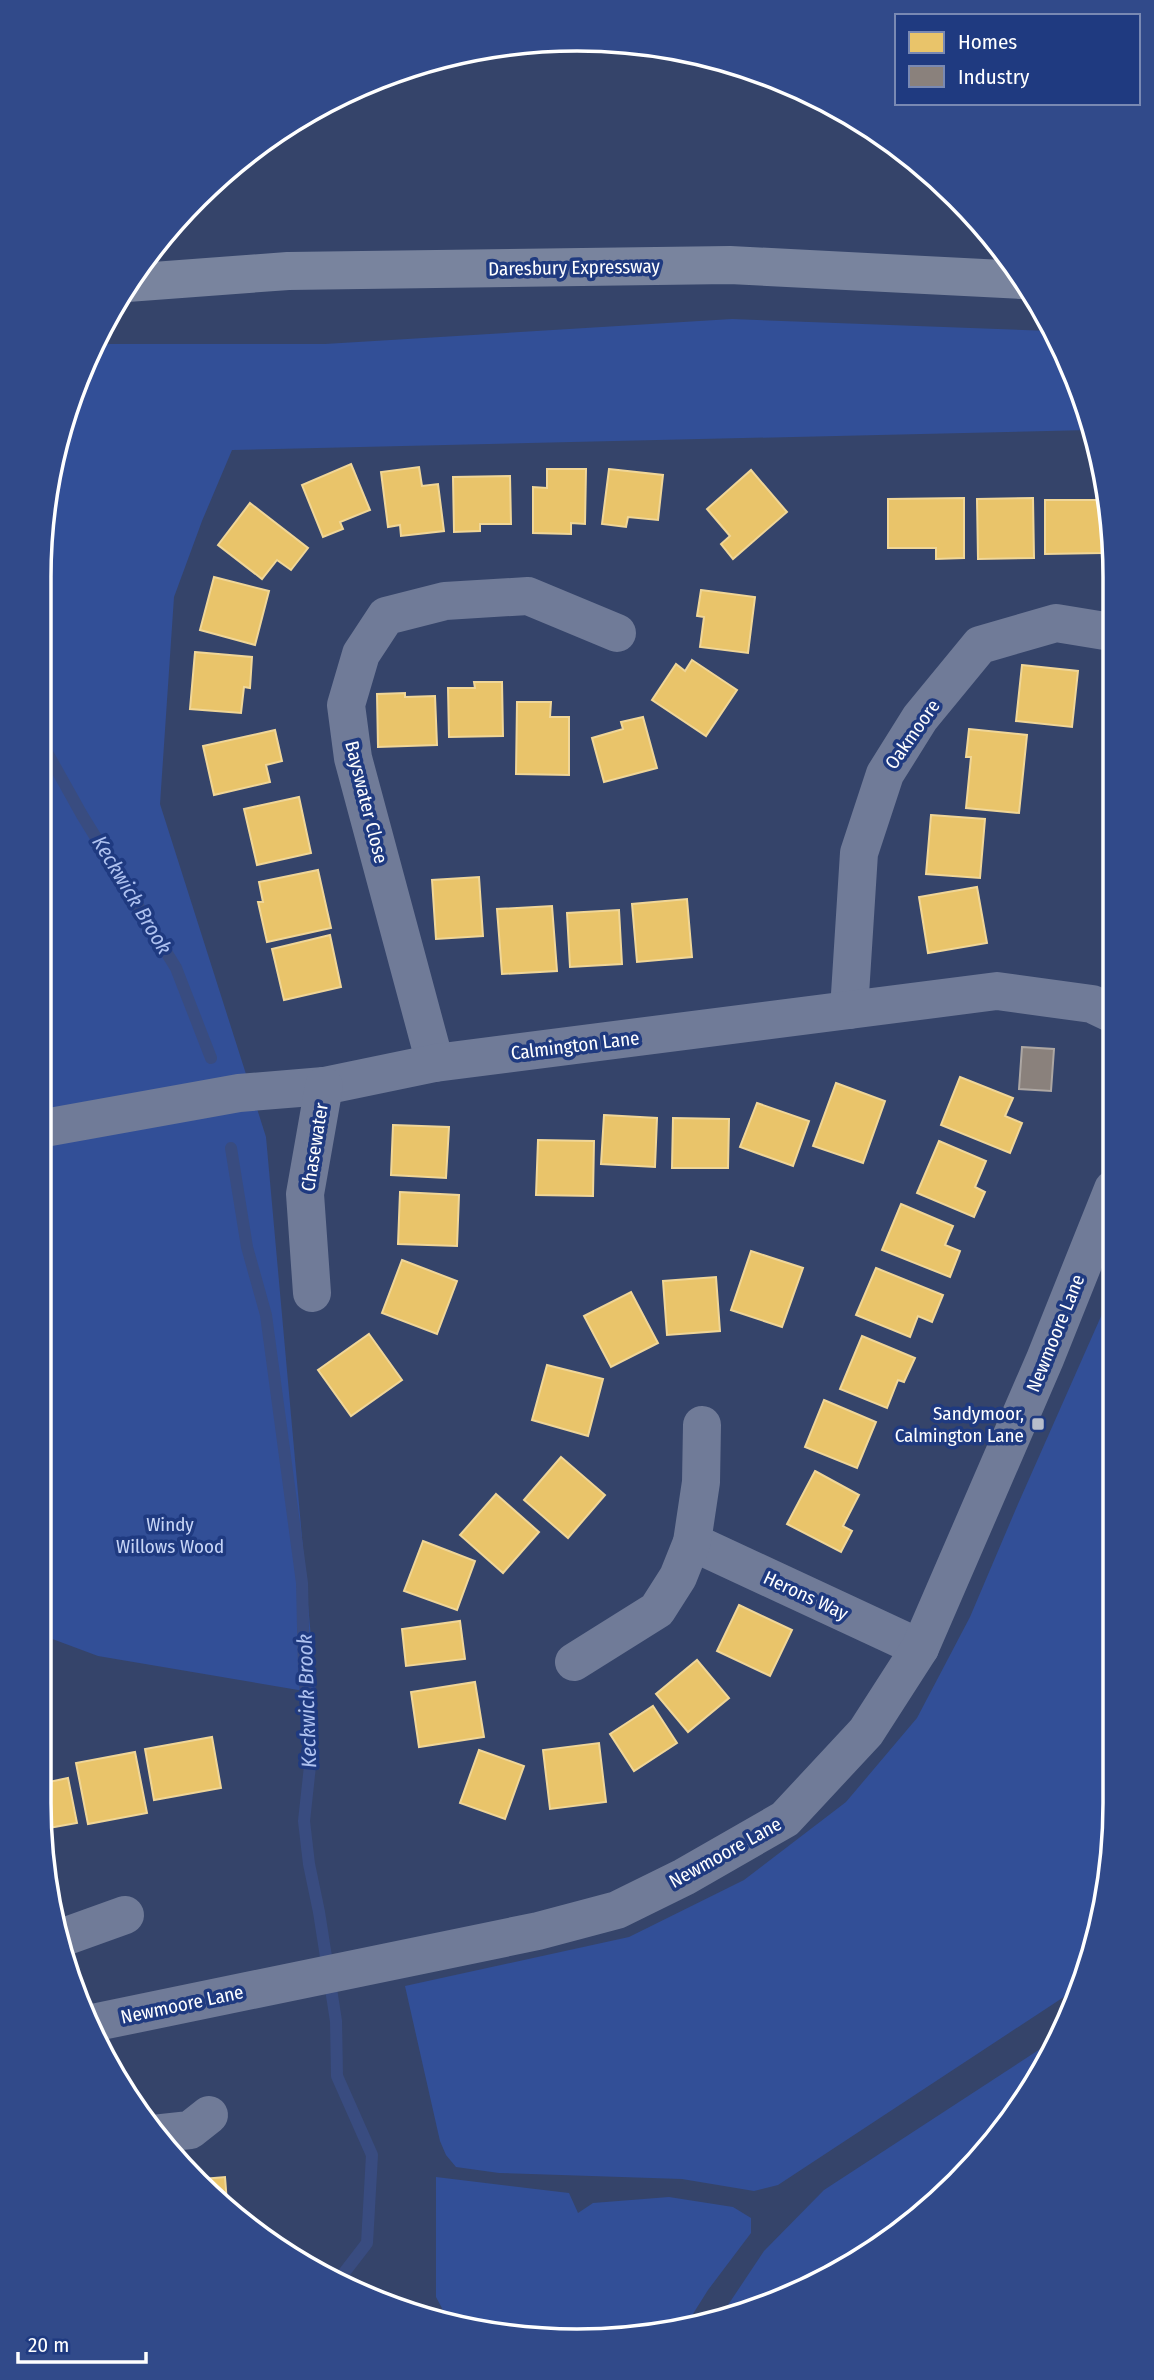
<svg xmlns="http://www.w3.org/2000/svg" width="1154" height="2380" viewBox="0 0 1154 2380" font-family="'Fira Sans Condensed',sans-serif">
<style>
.green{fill:#324f97}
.homes{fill:#e9c46a;stroke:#f0d697;stroke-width:2}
.industry{fill:#8a817c;stroke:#ada7a3;stroke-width:2}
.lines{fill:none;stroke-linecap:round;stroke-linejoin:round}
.stream{stroke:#394c80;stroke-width:12}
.minor{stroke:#707b98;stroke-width:38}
.major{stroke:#79849e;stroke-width:38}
.poi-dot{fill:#b8becb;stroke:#1f3a80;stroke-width:2.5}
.labels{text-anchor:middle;stroke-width:7;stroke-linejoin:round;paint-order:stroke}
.street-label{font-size:19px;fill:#fff;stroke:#1f3a80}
.poi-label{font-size:19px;fill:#fff;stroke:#1f3a80;text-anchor:end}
.park-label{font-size:19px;fill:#c7d5f6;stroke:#1f3a80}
.water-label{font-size:21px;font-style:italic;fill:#afc2f0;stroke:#1f3a80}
.rim{fill:none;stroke:#fff;stroke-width:3.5}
</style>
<rect width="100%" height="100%" fill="#35446a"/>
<g class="green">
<path d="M 732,319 L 1051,331 L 1075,371 L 1090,430 L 232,450 L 202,521 L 174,597 L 160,804 L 266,1137 L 316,1693 L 98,1656 L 39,1634 L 39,577 L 49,472 L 80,371 L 93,346 L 110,344 L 325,344 Z"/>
<path d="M 1114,1287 L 1115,1803 L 1105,1908 L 1082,1985 L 778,2185 L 754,2191 L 682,2179 L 499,2173 L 456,2167 L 446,2155 L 440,2141 L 405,1986 L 629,1937 L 744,1880 L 846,1802 L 917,1718 L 970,1617 L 1018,1504 Z"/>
<path d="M 1057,2038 L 982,2158 L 905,2230 L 816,2286 L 722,2314 L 764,2251 L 824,2190 Z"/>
<path d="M 436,2177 L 569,2193 L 578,2213 L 593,2203 L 669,2197 L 733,2207 L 751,2218 L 751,2233 L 708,2290 L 686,2325 L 648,2337 L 632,2336 L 626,2325 L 630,2336 L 472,2331 L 451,2325 L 436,2297 Z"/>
</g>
<g class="homes">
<path d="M 351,464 L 370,510 L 340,522 L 343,529 L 323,537 L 302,485 Z"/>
<path d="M 419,467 L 422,486 L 438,484 L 444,531 L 401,536 L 400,525 L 388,527 L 381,472 Z"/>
<path d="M 547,469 L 586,469 L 585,524 L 571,523 L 571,534 L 533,533 L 533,487 L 547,488 Z"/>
<path d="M 609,469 L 663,475 L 658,520 L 628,517 L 626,527 L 602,524 Z"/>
<path d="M 751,470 L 787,512 L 733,559 L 721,544 L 730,536 L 707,509 Z"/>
<path d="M 510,476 L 511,524 L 480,524 L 480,531 L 454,532 L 453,477 Z"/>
<path d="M 964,498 L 964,558 L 936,559 L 936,548 L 888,548 L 888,499 Z"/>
<path d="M 1033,498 L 1034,558 L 978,559 L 977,499 Z"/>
<path d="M 1045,500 L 1101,500 L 1102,553 L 1045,554 Z"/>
<path d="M 250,503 L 308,548 L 291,570 L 277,560 L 262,579 L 218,545 Z"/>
<path d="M 214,577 L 269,591 L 255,645 L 200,630 Z"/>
<path d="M 701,590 L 755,597 L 748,653 L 700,647 L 704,617 L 697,616 Z"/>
<path d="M 195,652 L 252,657 L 250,688 L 244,687 L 241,713 L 190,709 Z"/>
<path d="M 692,660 L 737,690 L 706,736 L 652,700 L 676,664 L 685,671 Z"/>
<path d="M 1022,665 L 1078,671 L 1072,727 L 1016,721 Z"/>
<path d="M 474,682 L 502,682 L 503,736 L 449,737 L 448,688 L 475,688 Z"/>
<path d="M 405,693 L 405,697 L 435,696 L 437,745 L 378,747 L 377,694 Z"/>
<path d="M 517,702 L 551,702 L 550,717 L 569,717 L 569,775 L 516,774 Z"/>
<path d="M 643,717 L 657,768 L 604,782 L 592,738 L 623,729 L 621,722 Z"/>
<path d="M 969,729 L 1027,735 L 1019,813 L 966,808 L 971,757 L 966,757 Z"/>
<path d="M 275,730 L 282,761 L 266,765 L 270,782 L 214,795 L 203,746 Z"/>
<path d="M 1112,784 L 1112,810 L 1104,807 Z"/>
<path d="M 299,797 L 311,853 L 257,865 L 244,809 Z"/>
<path d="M 931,815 L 985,819 L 980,878 L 926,874 Z"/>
<path d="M 318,870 L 331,928 L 267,942 L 258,902 L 263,902 L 259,882 Z"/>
<path d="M 479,877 L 483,936 L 436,939 L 432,880 Z"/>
<path d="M 977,887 L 987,943 L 928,953 L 919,897 Z"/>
<path d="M 687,899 L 692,957 L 637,962 L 632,904 Z"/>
<path d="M 552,906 L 557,971 L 502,974 L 497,909 Z"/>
<path d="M 619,910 L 622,964 L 570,967 L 567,913 Z"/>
<path d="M 330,935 L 341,987 L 284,1000 L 272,949 Z"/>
<path d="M 960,1077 L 1013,1098 L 1005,1116 L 1022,1123 L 1010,1153 L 941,1125 Z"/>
<path d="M 836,1083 L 885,1101 L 863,1163 L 813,1146 Z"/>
<path d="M 757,1103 L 809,1121 L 793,1166 L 740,1147 Z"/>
<path d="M 604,1115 L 657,1118 L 655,1167 L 601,1164 Z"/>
<path d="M 673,1118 L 729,1119 L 728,1168 L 672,1168 Z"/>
<path d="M 393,1125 L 449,1127 L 446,1178 L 391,1175 Z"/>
<path d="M 538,1140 L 594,1141 L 593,1196 L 536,1195 Z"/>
<path d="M 939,1141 L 986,1161 L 975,1187 L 985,1192 L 974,1217 L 917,1193 Z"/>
<path d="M 400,1192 L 459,1195 L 457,1246 L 398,1244 Z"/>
<path d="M 901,1204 L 953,1226 L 945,1245 L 960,1251 L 950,1277 L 882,1250 Z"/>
<path d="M 751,1251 L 803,1268 L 782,1327 L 731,1310 Z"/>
<path d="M 402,1260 L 457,1281 L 437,1334 L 382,1313 Z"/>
<path d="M 876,1268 L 943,1295 L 932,1322 L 918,1316 L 910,1337 L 856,1315 Z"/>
<path d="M 716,1277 L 720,1331 L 667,1335 L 663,1281 Z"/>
<path d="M 631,1292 L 658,1343 L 611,1367 L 584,1316 Z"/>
<path d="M 369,1334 L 402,1380 L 351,1416 L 318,1370 Z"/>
<path d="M 862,1336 L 915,1358 L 904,1382 L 898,1380 L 887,1408 L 840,1389 Z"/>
<path d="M 547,1365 L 603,1379 L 588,1436 L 532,1420 Z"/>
<path d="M 824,1400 L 876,1422 L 857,1468 L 805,1447 Z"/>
<path d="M 561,1457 L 605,1495 L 568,1538 L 524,1500 Z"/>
<path d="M 815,1471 L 859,1495 L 843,1526 L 852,1531 L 841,1552 L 787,1524 Z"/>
<path d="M 496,1494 L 539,1532 L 503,1573 L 460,1535 Z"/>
<path d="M 423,1541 L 475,1561 L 457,1610 L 404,1591 Z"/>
<path d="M 739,1605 L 792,1630 L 770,1676 L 717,1651 Z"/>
<path d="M 460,1621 L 465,1659 L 406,1666 L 402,1629 Z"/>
<path d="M 697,1660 L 729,1698 L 688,1732 L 656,1694 Z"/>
<path d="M 475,1682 L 484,1737 L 419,1747 L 411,1692 Z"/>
<path d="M 653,1706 L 677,1743 L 634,1771 L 610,1734 Z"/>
<path d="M 212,1737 L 221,1788 L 154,1800 L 145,1749 Z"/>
<path d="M 599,1743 L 606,1802 L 550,1809 L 543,1750 Z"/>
<path d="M 479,1750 L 524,1766 L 505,1819 L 460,1803 Z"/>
<path d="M 135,1752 L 147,1813 L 88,1824 L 76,1763 Z"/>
<path d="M 68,1778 L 77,1823 L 43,1829 L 38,1803 L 39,1784 Z"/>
<path d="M 225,2177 L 227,2203 L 201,2179 Z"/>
</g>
<path class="industry" d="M 1022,1047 L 1054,1049 L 1051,1091 L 1019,1089 Z"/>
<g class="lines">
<g class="stream">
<path d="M 39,738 L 82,815 L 176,968 L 211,1058"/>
<path d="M 231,1148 L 247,1247 L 266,1315 L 302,1583 L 304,1672 L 311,1757 L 304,1821 L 309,1864 L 319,1912 L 336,2021 L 337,2076 L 372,2155 L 367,2243 L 337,2282"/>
</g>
<g class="minor">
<path d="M 849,1010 L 859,853 L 885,774 L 920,718 L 980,645 L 1056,623 L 1111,632"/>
<path d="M 435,1063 L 353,758 L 346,705 L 361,654 L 386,616 L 445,601 L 528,596 L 617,633"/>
<path d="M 39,1129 L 239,1093 L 324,1086 L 435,1063 L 997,991 L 1092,1004 L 1113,1014"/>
<path d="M 312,1293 L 305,1194 L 324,1086"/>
<path d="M 692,1542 L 920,1648"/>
<path d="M 574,1662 L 657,1610 L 678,1577 L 692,1542 L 701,1482 L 702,1425"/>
<path d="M 61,1938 L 125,1915"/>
<path d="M 92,2023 L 538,1931 L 617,1910 L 684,1877 L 785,1819 L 866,1732 L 920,1648 L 1045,1359 L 1113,1189"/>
<path d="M 153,2134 L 190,2130 L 209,2115"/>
</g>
<path class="major" d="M 127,283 L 288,271 L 730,265 L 1022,280"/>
</g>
<rect class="poi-dot" x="1031" y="1417" width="14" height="14" rx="3.5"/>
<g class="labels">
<g class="street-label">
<text transform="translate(574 267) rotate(-1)" y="7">Daresbury Expressway</text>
<text transform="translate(912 734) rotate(-55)" y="7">Oakmoore</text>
<text transform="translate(367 802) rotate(76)" y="7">Bayswater Close</text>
<text transform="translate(575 1045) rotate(-7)" y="7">Calmington Lane</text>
<text transform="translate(314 1147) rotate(-81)" y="7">Chasewater</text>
<text transform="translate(1055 1333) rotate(-68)" y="7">Newmoore Lane</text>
<text transform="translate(806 1595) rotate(25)" y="7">Herons Way</text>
<text transform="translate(725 1852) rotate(-29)" y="7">Newmoore Lane</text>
<text transform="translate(182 2004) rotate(-12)" y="7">Newmoore Lane</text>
</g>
<g class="poi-label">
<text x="1024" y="1420">Sandymoor,<tspan x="1024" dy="22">Calmington Lane</tspan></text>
</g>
<g class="park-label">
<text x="170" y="1531">Windy<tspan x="170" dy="22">Willows Wood</tspan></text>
</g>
<g class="water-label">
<text transform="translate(132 895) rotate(59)" y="7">Keckwick Brook</text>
<text transform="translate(307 1701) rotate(-92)" y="7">Keckwick Brook</text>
</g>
</g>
<path d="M0 0H1154V2380H0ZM577 51H577A526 526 0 0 1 1103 577V1803A526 526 0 0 1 577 2329H577A526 526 0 0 1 51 1803V577A526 526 0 0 1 577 51Z" fill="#314a8a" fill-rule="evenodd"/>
<path class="rim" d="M577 51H577A526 526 0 0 1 1103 577V1803A526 526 0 0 1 577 2329H577A526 526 0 0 1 51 1803V577A526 526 0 0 1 577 51Z"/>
<rect x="895" y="14" width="245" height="91" fill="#1f3a80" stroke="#7989b3" stroke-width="2"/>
<rect x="909" y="32" width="35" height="21" fill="#e9c46a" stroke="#7989b3" stroke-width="2"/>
<text x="958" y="49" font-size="21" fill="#ffffff">Homes</text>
<rect x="909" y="66" width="35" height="21" fill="#8a817c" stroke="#7989b3" stroke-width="2"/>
<text x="958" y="84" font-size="21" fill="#ffffff">Industry</text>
<path d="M18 2352v10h128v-10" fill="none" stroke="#ffffff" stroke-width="3.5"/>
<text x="28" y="2352" font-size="21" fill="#ffffff" stroke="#1f3a80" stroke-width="5" paint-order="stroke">20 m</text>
</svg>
